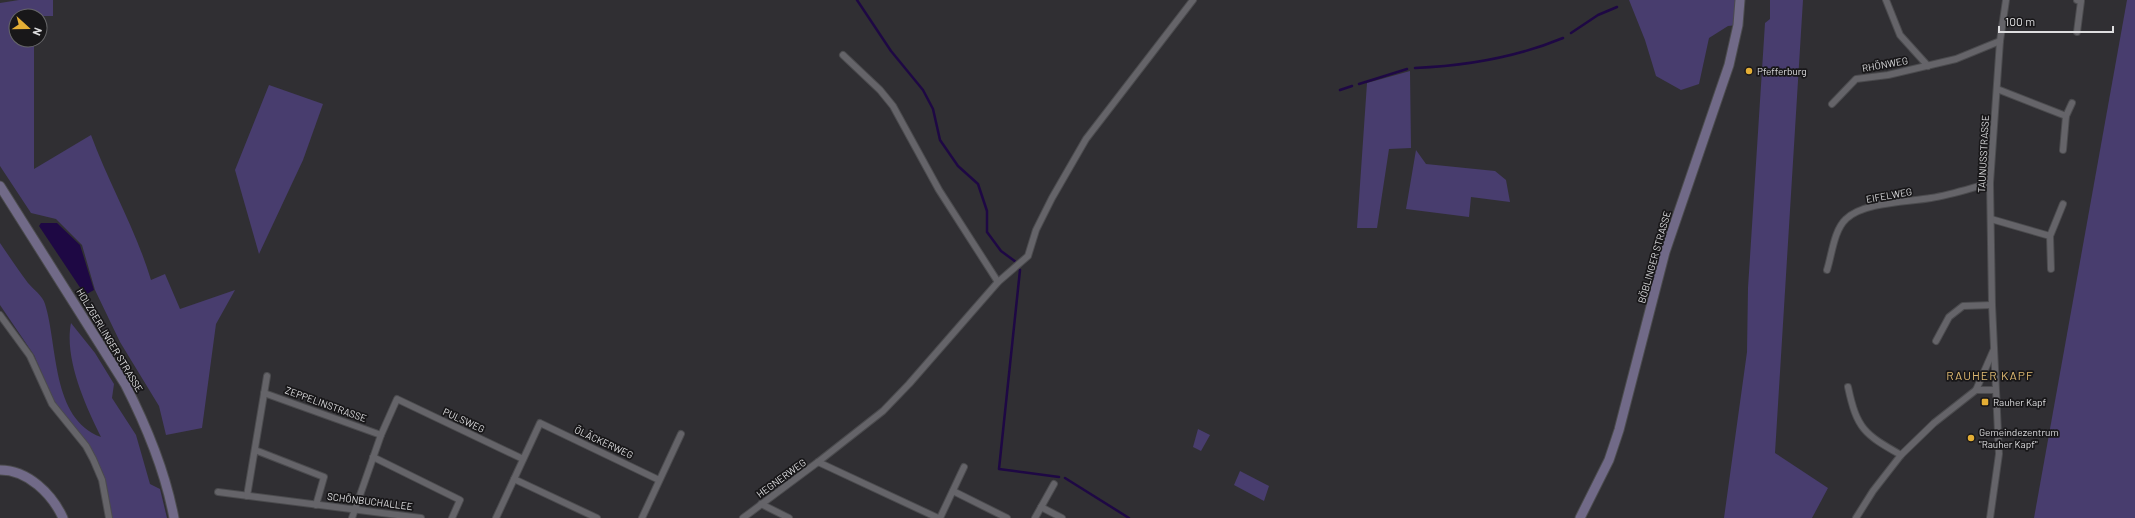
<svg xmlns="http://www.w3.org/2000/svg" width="2135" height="518" viewBox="0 0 2135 518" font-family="Barlow,sans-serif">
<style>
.green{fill:#483d6e}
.water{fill:#1e0844}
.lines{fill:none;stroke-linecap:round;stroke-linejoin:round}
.stream{stroke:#1e0844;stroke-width:2.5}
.street-casing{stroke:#4b4b4e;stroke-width:8}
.secondary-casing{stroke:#4b4b4e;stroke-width:11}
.street{stroke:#656469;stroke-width:6}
.secondary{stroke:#716a88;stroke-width:9}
.poi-dot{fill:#e4ae35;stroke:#181719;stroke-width:1.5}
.labels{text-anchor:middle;stroke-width:3.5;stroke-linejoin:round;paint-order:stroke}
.street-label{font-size:10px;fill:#dedee0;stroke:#181719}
.poi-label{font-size:10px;fill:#dedee0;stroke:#181719;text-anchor:start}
.quarter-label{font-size:12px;letter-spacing:1px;fill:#deb971;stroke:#181719}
</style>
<rect width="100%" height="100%" fill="#302f33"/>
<g class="green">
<path d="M 19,0 L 53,0 L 53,16 L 16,16 L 16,40 L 34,40 L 34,169 L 91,135 C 109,184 136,230 151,280 L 165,274 L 180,309 L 235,290 L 216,324 L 202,428 L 166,435 L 159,406 L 120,342 L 95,290 L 82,245 L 56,219 L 31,213 L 0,166 L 0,3 Z"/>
<path d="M 1629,0 L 1740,0 L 1738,25 L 1728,26 L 1709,38 L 1699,84 L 1681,90 L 1656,76 L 1645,40 Z"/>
<path d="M 1770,0 L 1803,0 L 1775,453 L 1828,488 L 1812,518 L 1724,518 L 1747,352 L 1748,288 L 1765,23 L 1770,19 Z"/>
<path d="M 2127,0 L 2135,0 L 2135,518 L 2034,518 Z"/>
<path d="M 1410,71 L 1411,148 L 1389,149 L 1377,228 L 1357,228 L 1367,83 Z"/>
<path d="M 269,85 L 323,104 L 303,160 L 259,254 L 235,170 Z"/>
<path d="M 1416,150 L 1426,164 L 1495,171 L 1506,180 L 1510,202 L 1471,197 L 1469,217 L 1406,209 Z"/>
<path d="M 0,243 C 9,256 18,270 28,283 C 33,289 43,296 45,304 C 58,345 51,419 101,437 C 85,405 64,358 71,323 L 95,353 L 114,384 L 112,398 L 136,435 L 150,484 L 160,489 L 167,518 L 112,518 L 102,471 L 89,446 L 54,401 L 34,355 L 0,305 Z"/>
<path d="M 1198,429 L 1210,435 L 1201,451 L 1193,447 Z"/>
<path d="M 1240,471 L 1269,486 L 1264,501 L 1234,485 Z"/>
</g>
<path class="water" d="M 41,223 L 57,223 L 80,245 L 94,290 L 85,295 L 39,226 Z"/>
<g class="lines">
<g class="stream">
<path d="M 857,0 L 891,51 L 923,90 L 933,109 L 940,140 L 958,166 L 978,184 L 987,211 L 987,232 L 1001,251 L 1016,262"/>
<path d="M 1571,33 L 1598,15 L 1617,7"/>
<path d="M 1415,68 C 1464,66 1517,57 1563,38"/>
<path d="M 1359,84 L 1407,69"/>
<path d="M 1340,90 L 1352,86"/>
<path d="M 1020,270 L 999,469 L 1059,477"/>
<path d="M 1065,478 L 1129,518"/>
</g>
<g class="street-casing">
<g id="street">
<path d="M 1886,0 L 1900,35 L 1928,66"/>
<path d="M 2077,32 L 2081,1 L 2077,0"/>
<path d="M 843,55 L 880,90 L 893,106 L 939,190 L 998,282"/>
<path d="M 1997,89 L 2066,116 L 2063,150"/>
<path d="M 1832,104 L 1856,79 L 1888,75 L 1956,59 L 2000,41"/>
<path d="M 2066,116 L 2072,103"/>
<path d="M 1991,219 L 2050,236 L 2051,269"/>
<path d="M 2050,236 L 2063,204"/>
<path d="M 1827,270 C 1832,254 1834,230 1846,219 C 1863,202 1908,202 1931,198 C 1951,195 1971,188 1990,183"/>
<path d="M 0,315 L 30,356 L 52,404 L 86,446 L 93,459 L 102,480 L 109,518"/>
<path d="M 1936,341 L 1949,317 L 1963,306 L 1992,305"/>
<path d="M 1848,387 C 1857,429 1864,434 1901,455"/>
<path d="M 1976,390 L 1995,390"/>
<path d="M 264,393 L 381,435"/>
<path d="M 255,450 L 324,477 L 316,505"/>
<path d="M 373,457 L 460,500 L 452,518"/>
<path d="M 818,462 L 938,518"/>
<path d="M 514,479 L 597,518"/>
<path d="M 953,491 L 1007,518"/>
<path d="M 218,492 L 421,518"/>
<path d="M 247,496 L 267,376"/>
<path d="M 761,504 L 789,518"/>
<path d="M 1041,507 L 1062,518"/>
<path d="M 352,518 L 381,435 L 397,399 L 523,459"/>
<path d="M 496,518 L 540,423 L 659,480"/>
<path d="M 642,518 L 681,434"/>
<path d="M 743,518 L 818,462 L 883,411 L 909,384 L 998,282 L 1028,256 L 1036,230 L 1052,198 L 1086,139 L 1193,0"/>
<path d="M 940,518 L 964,467"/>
<path d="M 1035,518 L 1054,484"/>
<path d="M 1856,518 L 1873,491 L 1901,455 L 1934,423 L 1976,390 L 1994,349"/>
<path d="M 1990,518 L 1999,454 L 1992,305 L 1990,183 L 2000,41 L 2006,0"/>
</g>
</g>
<g class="secondary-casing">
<g id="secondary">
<path d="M 0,186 L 125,384 C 147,427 165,470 174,518"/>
<path d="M 0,470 C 28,470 52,494 63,518"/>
<path d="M 1580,518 L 1609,460 L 1619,430 L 1665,252 L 1729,65 L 1738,25 L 1740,0"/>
</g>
</g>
<use href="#street" class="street"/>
<use href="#secondary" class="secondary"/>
</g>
<g class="poi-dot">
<circle cx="1749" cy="71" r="4"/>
<rect x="1981" y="398" width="8" height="8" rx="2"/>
<circle cx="1971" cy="438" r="4"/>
</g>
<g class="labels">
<g class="street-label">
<text transform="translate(1885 64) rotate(-10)" y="4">RHÖNWEG</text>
<text transform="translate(1983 154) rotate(-87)" y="4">TAUNUSSTRASSE</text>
<text transform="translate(1889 195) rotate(-10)" y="4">EIFELWEG</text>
<text transform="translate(1654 257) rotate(-74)" y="4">BÖBLINGER STRASSE</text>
<text transform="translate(110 340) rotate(59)" y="4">HOLZGERLINGER STRASSE</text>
<text transform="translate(326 404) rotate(20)" y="4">ZEPPELINSTRASSE</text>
<text transform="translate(464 420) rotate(25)" y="4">PULSWEG</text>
<text transform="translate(604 442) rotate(25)" y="4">ÖLÄCKERWEG</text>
<text transform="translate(781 478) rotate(-36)" y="4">HEGNERWEG</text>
<text transform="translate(370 501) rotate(7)" y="4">SCHÖNBUCHALLEE</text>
</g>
<g class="poi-label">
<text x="1757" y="75">Pfefferburg</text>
<text x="1993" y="406">Rauher Kapf</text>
<text x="1979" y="436">Gemeindezentrum<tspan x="1979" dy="12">"Rauher Kapf"</tspan></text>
</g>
<g class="quarter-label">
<text x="1990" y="380">RAUHER KAPF</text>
</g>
</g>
<g transform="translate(28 28) rotate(111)"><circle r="19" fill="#181719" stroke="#676769"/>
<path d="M0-3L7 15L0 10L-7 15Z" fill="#e4ae35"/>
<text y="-6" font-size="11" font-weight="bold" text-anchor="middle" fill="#dedee0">N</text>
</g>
<path d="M1999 26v6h114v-6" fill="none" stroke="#dedee0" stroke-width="2"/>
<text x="2005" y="26" font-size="12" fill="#dedee0" stroke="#181719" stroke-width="3" paint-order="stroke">100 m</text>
</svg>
